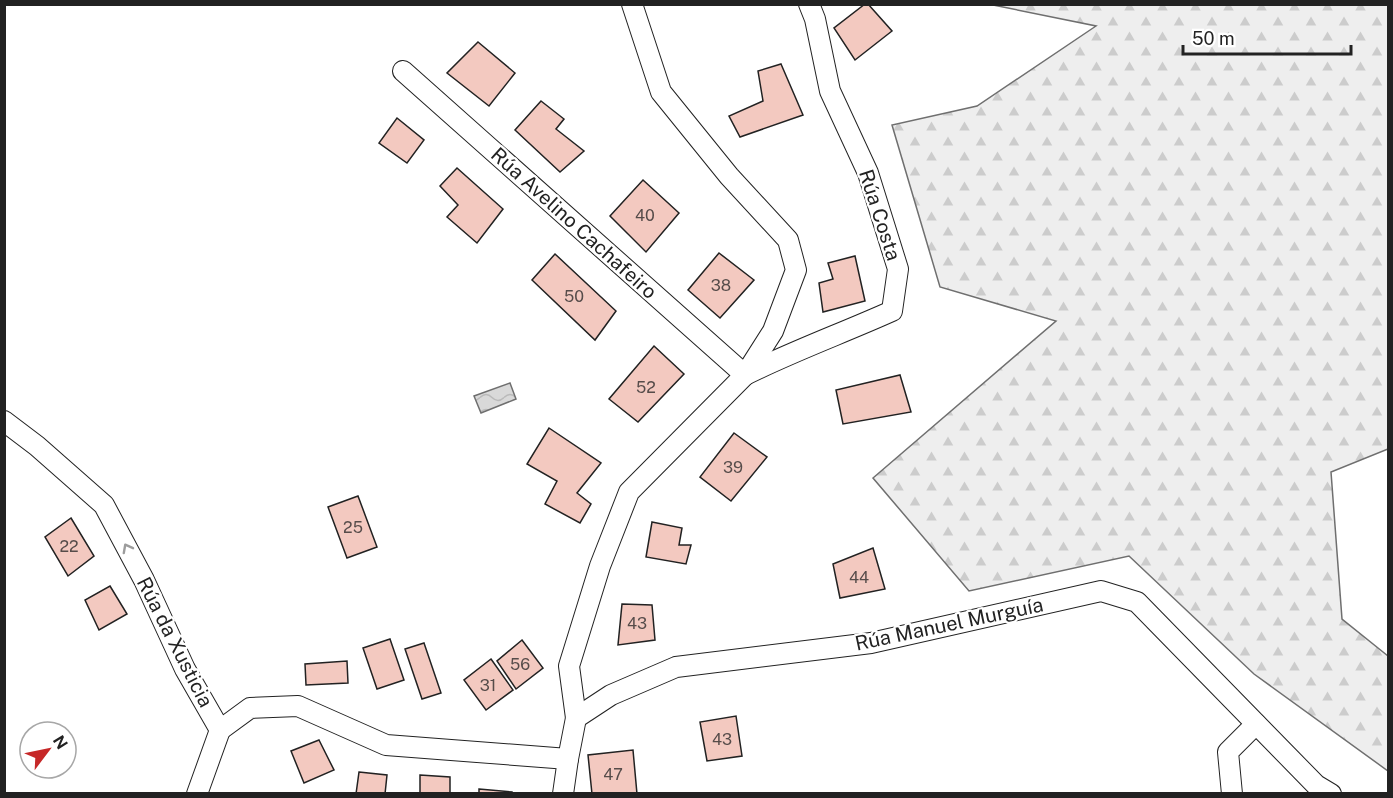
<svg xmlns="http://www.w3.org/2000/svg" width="1393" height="798" viewBox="0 0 1393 798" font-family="'Public Sans',sans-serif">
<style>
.forest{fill:url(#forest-firs);stroke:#6f6f6f;stroke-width:1.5}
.water{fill:url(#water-waves);stroke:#6f6f6f;stroke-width:1.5}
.building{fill:#f3c9c0;stroke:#222;stroke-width:1.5}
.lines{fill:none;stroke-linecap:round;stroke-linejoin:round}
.minor-casing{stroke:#222;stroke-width:22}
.minor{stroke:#fff;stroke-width:20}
.oneway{stroke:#9c9c9c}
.labels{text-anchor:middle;stroke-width:4.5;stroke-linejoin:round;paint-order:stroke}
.number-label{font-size:16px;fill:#564c4a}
.street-label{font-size:20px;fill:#222;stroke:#fff}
</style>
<defs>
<pattern id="forest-firs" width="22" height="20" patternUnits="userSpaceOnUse" patternTransform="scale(1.5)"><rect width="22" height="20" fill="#eee"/><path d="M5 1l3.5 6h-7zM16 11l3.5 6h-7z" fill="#ccc"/></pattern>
<pattern id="water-waves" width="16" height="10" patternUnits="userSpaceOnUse" patternTransform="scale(1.5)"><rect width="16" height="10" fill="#d9d9d9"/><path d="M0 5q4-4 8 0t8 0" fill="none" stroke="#bababa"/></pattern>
</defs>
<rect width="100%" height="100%" fill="#fff"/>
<path class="forest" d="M 993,5 L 1388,5 L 1388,449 L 1331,472 L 1342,619 L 1388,656 L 1388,771 L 1254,674 L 1129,556 L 969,591 L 873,478 L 1056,321 L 940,287 L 892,125 L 977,106 L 1096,26 Z"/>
<path class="water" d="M 510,383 L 516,399 L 481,413 L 474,396 Z"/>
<g class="building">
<path d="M 865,4 L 868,4 L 892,31 L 855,60 L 834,28 Z"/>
<path d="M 478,42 L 515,73 L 489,106 L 447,73 Z"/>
<path d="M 781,64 L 803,115 L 740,137 L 729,116 L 763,101 L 758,71 Z"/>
<path d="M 541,101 L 564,119 L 556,129 L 584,151 L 560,172 L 515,130 Z"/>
<path d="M 397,118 L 424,140 L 407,163 L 379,143 Z"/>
<path d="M 457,168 L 503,209 L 477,243 L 447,217 L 458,205 L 440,186 Z"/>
<path d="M 643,180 L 679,213 L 646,252 L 610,216 Z"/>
<path d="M 719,253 L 754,280 L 720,318 L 688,290 Z"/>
<path d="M 555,254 L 616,311 L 595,340 L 532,280 Z"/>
<path d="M 855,256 L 865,301 L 823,312 L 819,283 L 833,279 L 828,263 Z"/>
<path d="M 654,346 L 684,374 L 638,422 L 609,399 Z"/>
<path d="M 900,375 L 911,412 L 843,424 L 836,390 Z"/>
<path d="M 549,428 L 601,463 L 577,493 L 591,504 L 580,523 L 545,504 L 557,481 L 527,464 Z"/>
<path d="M 734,433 L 767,457 L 731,501 L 700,477 Z"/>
<path d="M 358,496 L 377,547 L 347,558 L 328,507 Z"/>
<path d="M 71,518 L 94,556 L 68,576 L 45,537 Z"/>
<path d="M 652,522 L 682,528 L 679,545 L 691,545 L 686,564 L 646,557 Z"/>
<path d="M 873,548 L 885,589 L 840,598 L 833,564 Z"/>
<path d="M 110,586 L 127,614 L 99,630 L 85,600 Z"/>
<path d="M 622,604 L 652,605 L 655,640 L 618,645 Z"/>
<path d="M 390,639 L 404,680 L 377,689 L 363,648 Z"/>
<path d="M 522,640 L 543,668 L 516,689 L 497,661 Z"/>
<path d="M 424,643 L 441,693 L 422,699 L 405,649 Z"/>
<path d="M 491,659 L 513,690 L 486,710 L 464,680 Z"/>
<path d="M 347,661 L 348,683 L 306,685 L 305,664 Z"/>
<path d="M 736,716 L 742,756 L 707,761 L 700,722 Z"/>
<path d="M 319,740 L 334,770 L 304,783 L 291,751 Z"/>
<path d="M 633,750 L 637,794 L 592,794 L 588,755 Z"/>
<path d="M 359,772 L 387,775 L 385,794 L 356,794 Z"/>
<path d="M 420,775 L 450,777 L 450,794 L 420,794 Z"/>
<path d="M 479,789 L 512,792 L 512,794 L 479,794 Z"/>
</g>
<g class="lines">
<g class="minor-casing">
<g id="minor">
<path d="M 403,71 L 745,375 C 793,351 843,333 892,311 L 898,269 L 868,173 L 830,91 L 815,19 L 809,4"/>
<path d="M 4,421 L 37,446 L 104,505 L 144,580 L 185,669 L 220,730"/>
<path d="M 576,718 L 569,666 L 600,566 L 629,492 L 745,375 L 773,331 L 796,270 L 788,240 L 729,176 L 661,92 L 632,4"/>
<path d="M 220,730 L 250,708 L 298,706 L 386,745 L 568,759"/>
<path d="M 197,794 L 220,730"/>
<path d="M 563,794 L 568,759 L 576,718 L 611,695 L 676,667 L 871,643 L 1101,591 L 1137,602 L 1316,785 L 1331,794"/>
<path d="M 1232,794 L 1228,752 L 1256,724"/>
</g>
</g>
<use href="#minor" class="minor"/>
</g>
<defs><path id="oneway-chevron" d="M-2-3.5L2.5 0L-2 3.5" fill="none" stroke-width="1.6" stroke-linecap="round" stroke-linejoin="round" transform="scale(1.5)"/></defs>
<use class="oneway" href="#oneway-chevron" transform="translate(127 548) rotate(-118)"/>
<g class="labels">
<g class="number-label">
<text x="645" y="221">40</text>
<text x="721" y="291">38</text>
<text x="574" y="302">50</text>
<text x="646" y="393">52</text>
<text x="733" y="473">39</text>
<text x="353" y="533">25</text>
<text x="69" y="552">22</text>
<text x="859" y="583">44</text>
<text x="637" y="629">43</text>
<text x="520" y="670">56</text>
<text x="488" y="691">31</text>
<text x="722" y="745">43</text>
<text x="613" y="780">47</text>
</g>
<g class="street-label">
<text transform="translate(880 215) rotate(72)" y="7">Rúa Costa</text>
<text transform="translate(574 223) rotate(42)" y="7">Rúa Avelino Cachafeiro</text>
<text transform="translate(949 624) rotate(-12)" y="7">Rúa Manuel Murguía</text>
<text transform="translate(175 642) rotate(63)" y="7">Rúa da Xusticia</text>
</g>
</g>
<rect width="1393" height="798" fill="none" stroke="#222222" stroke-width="12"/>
<g transform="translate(48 750) rotate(58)"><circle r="28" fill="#ffffff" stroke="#a7a7a7" stroke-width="1.5"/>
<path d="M0-4.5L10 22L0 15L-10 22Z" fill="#c62828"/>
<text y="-9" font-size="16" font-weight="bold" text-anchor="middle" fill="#222222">N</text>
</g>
<path d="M1183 45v9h168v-9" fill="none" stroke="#222222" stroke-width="3"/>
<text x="1192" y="45" font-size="18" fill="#222222" stroke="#ffffff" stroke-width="4.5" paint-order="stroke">50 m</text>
</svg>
